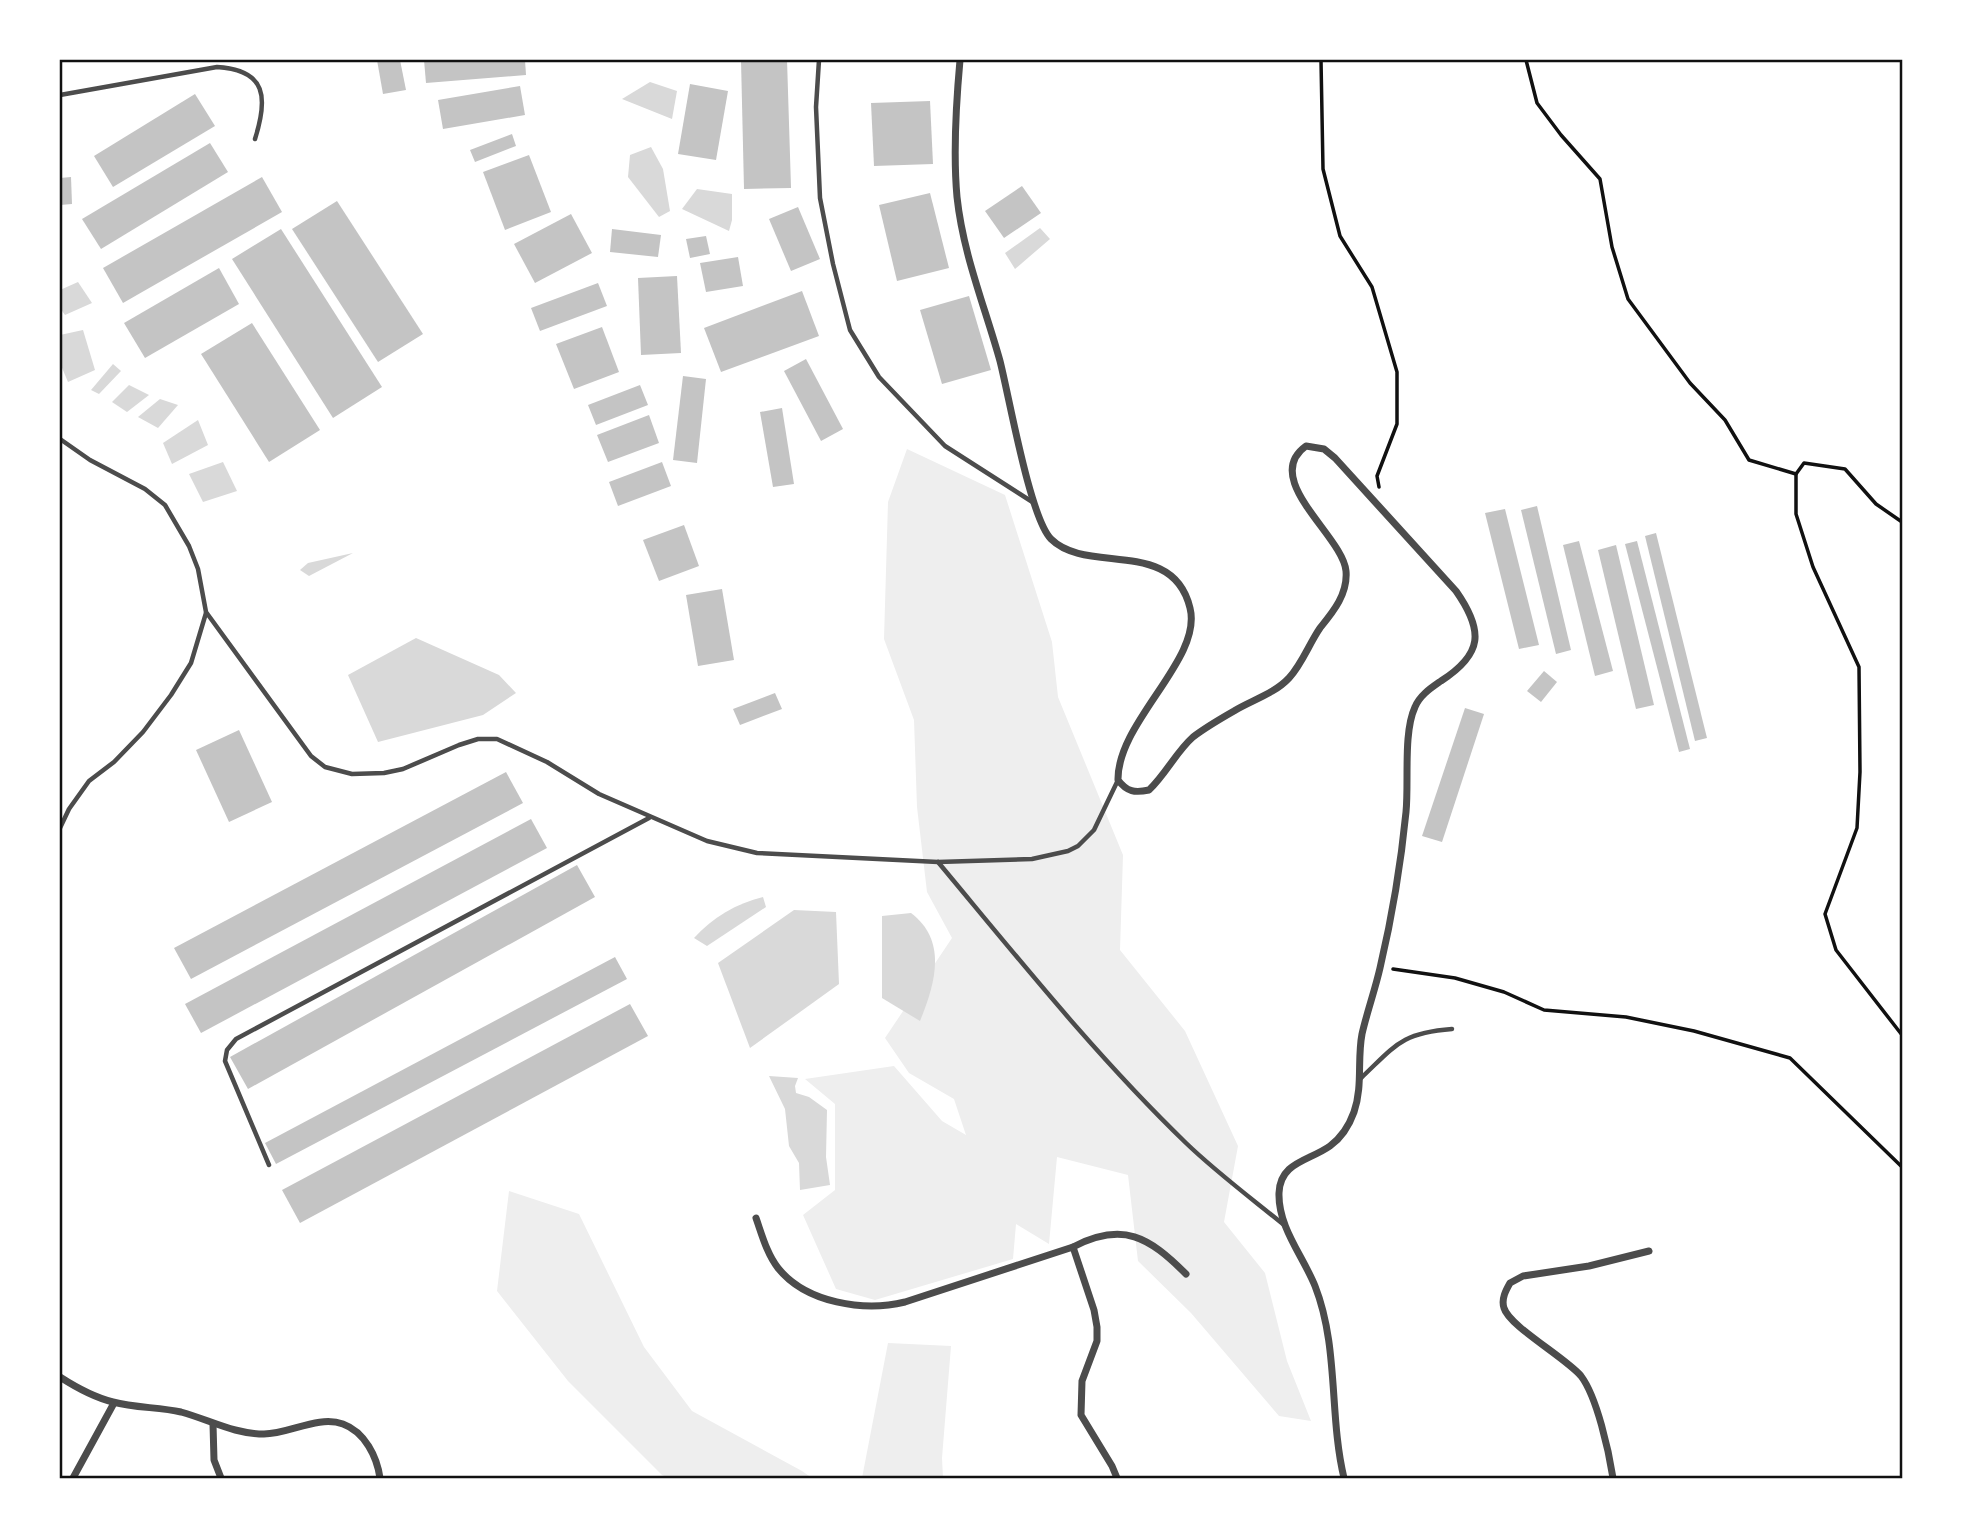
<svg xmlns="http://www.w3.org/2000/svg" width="1962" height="1538" viewBox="0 0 1962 1538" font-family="Lato,sans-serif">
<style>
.green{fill:#eee}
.water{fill:#d9d9d9}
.building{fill:#c4c4c4}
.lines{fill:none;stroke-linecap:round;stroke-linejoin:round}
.path{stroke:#111;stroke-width:3.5}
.service{stroke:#4c4c4c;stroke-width:4.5}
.minor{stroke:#4c4c4c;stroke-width:7}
.neatline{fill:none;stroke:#111;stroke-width:2.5}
</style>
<rect width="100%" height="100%" fill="#fff"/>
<g class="green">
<path d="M 907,449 L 1005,495 L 1052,642 L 1058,697 L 1123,855 L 1120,950 L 1185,1031 L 1238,1146 L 1224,1222 L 1265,1273 L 1287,1361 L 1311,1421 L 1279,1416 L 1191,1313 L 1138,1261 L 1128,1175 L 1057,1157 L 1049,1244 L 1016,1224 L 1013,1259 L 875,1300 L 836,1289 L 803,1215 L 835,1190 L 835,1104 L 805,1079 L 894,1066 L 942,1121 L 966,1135 L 954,1099 L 909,1073 L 885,1038 L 952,938 L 927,892 L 917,807 L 914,720 L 884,639 L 888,502 Z"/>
<path d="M 509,1191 L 579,1214 L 644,1347 L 692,1411 L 802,1471 L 812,1478 L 669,1478 L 662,1475 L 568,1381 L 497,1291 Z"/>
<path d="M 888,1343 L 951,1346 L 942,1458 L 943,1478 L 862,1478 Z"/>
</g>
<g class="water">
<path d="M 650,82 L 677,91 L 672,119 L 622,99 Z"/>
<path d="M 651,147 L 663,169 L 670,211 L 659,217 L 628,177 L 630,155 Z"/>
<path d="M 697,189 L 732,194 L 732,220 L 729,231 L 682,209 Z"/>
<path d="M 1040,228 L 1050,239 L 1015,269 L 1005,253 Z"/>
<path d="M 78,282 L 92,303 L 65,315 L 60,308 L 60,290 Z"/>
<path d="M 83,330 L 95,370 L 68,382 L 60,363 L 60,335 Z"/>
<path d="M 113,364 L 121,371 L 99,394 L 91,390 Z"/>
<path d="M 129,385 L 149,395 L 127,412 L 112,402 Z"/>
<path d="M 160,399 L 178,405 L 158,428 L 138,417 Z"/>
<path d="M 198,420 L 208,445 L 172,464 L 163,443 Z"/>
<path d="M 223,462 L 237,491 L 203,502 L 189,474 Z"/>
<path d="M 353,553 L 309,576 L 300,570 L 308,563 Z"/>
<path d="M 416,638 L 499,675 L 516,693 L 483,715 L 378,742 L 348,675 Z"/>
<path d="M 763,897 L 766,907 L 707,946 L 694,938 C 712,918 737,903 763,897 Z"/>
<path d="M 794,910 L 836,912 L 839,984 L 750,1048 L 718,963 Z"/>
<path d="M 911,913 C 948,941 935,984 920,1021 L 882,998 L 882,916 Z"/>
<path d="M 769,1076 L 798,1078 L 795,1086 L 796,1093 L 809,1097 L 827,1110 L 826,1157 L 830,1185 L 800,1190 L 799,1163 L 789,1146 L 785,1109 Z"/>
</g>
<g class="building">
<path d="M 377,60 L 400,60 L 406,90 L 383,94 Z"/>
<path d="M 424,60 L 525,60 L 526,75 L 426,83 Z"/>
<path d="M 741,60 L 787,60 L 791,188 L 744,189 Z"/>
<path d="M 690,84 L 728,91 L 716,160 L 678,154 Z"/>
<path d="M 520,86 L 525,115 L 443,129 L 438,100 Z"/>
<path d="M 195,94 L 215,126 L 113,187 L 94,156 Z"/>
<path d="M 930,101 L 933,164 L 874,166 L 871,103 Z"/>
<path d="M 512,134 L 516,146 L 475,162 L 470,150 Z"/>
<path d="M 210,143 L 228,172 L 101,249 L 82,219 Z"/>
<path d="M 529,155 L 551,212 L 505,230 L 483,172 Z"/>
<path d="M 71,177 L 72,204 L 60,205 L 60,178 Z"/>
<path d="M 262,177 L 282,212 L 123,303 L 103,268 Z"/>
<path d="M 1022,186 L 1041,213 L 1004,238 L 985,211 Z"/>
<path d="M 930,193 L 949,268 L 897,281 L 879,205 Z"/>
<path d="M 337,201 L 423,334 L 378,362 L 292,229 Z"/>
<path d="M 798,207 L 820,259 L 791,271 L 769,219 Z"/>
<path d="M 571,214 L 592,253 L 535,283 L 514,244 Z"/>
<path d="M 281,229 L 382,387 L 333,418 L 232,259 Z"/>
<path d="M 612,229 L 661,235 L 658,257 L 610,252 Z"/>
<path d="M 706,236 L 710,254 L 690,258 L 686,239 Z"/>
<path d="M 738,257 L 743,286 L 706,292 L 700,263 Z"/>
<path d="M 219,268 L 239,304 L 145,358 L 124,323 Z"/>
<path d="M 677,276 L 681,353 L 641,355 L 638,278 Z"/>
<path d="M 598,283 L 607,306 L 540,331 L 531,308 Z"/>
<path d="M 802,291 L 819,336 L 721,372 L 704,328 Z"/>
<path d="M 969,296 L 991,370 L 942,384 L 920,310 Z"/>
<path d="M 252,323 L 320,430 L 269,462 L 201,354 Z"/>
<path d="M 602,327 L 619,372 L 574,389 L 556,344 Z"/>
<path d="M 806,359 L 843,429 L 821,441 L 784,371 Z"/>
<path d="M 683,376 L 706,379 L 697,463 L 673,460 Z"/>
<path d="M 640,385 L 648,405 L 596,425 L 588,405 Z"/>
<path d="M 782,408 L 794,484 L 773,487 L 760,412 Z"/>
<path d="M 649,415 L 659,443 L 608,462 L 597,435 Z"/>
<path d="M 662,462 L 671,486 L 618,506 L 609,482 Z"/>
<path d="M 1537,506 L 1571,650 L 1556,654 L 1521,510 Z"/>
<path d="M 1505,509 L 1539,645 L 1519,649 L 1485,513 Z"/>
<path d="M 684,525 L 699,566 L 659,581 L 643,540 Z"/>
<path d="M 1656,533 L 1707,738 L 1695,741 L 1645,536 Z"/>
<path d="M 1579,541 L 1613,671 L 1595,676 L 1563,545 Z"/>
<path d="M 1637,541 L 1690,749 L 1679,752 L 1625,544 Z"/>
<path d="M 1616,545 L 1654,705 L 1636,709 L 1598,550 Z"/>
<path d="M 722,589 L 734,660 L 698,666 L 686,595 Z"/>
<path d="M 1544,671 L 1557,682 L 1541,702 L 1527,691 Z"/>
<path d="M 775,693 L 782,709 L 740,725 L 733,709 Z"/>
<path d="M 1465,708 L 1484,714 L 1442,842 L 1422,836 Z"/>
<path d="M 239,730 L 272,802 L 229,822 L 196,750 Z"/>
<path d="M 506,772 L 523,803 L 191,979 L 174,948 Z"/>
<path d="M 531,819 L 547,848 L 201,1033 L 185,1004 Z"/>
<path d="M 577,865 L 595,897 L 248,1089 L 230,1057 Z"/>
<path d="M 615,957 L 627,979 L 276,1164 L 265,1143 Z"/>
<path d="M 630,1004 L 648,1036 L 300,1223 L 282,1190 Z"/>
</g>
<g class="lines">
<g class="path">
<path d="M 1321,60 L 1323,169 L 1340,236 L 1372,287 L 1397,372 L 1397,424 L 1377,476 L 1379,487"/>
<path d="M 1526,60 L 1537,103 L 1561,135 L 1600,179 L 1612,247 L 1628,299 L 1690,383 L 1725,420 L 1749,460 L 1796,474 L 1804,463 L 1845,469 L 1876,504 L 1902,522"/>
<path d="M 1796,474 L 1796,514 L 1813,567 L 1859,667 L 1860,772 L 1857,828 L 1825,914 L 1836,950 L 1902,1035"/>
<path d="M 1393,969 L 1455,978 L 1504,992 L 1544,1010 L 1626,1017 L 1694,1031 L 1790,1058 L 1902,1167"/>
</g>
<g class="service">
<path d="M 819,60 L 816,107 L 820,198 L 833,264 L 850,330 L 879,377 L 945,446 L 1034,503"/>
<path d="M 60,95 L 217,67 C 267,70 268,98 255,139"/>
<path d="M 60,439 L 90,460 L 145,489 L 165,505 L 189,546 L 198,569 L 206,612 L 311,756 L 325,767 L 352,774 L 384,773 L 403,769 L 459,745 L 478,739 L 497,739 L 547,762 L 599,794 L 707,841 L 757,853 L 938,862 L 1032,859 L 1068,851 L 1078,846 L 1094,830 L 1118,780"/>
<path d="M 60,828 L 69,809 L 89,781 L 114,762 L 143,732 L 171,695 L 191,663 L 206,613"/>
<path d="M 938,862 C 1018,958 1096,1056 1186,1143 C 1216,1172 1251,1198 1284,1225"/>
<path d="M 1361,1078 C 1396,1045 1401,1033 1452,1029"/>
<path d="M 269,1165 L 225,1061 L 227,1050 L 236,1039 L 649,818"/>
</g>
<g class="minor">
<path d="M 960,60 C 956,104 953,153 957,197 C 963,254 985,307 1000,361 C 1009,396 1030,518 1051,539 C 1087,575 1173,537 1190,608 C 1203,659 1117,722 1118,780 C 1127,792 1135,793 1149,790 C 1166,774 1176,752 1193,737 C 1206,727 1220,719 1234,711 C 1252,700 1274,694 1289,678 C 1302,664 1309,644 1320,628 C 1333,612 1348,594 1346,571 C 1343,536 1260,479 1306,446 L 1324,449 L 1335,458 L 1456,591 C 1484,631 1483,654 1441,681 C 1431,688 1420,695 1415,707 C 1403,733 1409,782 1406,812 C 1401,863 1392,917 1380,968 C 1375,990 1367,1012 1362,1034 C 1357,1060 1363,1086 1354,1112 C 1349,1126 1341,1138 1330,1146 C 1309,1161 1280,1162 1279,1193 C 1278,1227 1303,1256 1315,1286 C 1339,1347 1329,1416 1344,1478"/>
<path d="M 756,1218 C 762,1235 767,1254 778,1268 C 806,1303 864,1312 905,1302 L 1073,1247 L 1094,1310 L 1097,1327 L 1097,1341 L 1082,1381 L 1081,1415 L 1112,1466 L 1117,1478"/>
<path d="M 1073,1247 C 1123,1221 1149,1237 1186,1274"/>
<path d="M 60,1377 C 77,1388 93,1397 113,1402 C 135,1408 159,1407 181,1412 C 210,1420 234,1434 264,1434 C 289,1434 318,1415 343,1424 C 365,1432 377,1457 380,1478"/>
<path d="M 213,1424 L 214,1460 L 221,1478"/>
<path d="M 73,1478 L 114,1403"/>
<path d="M 1613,1478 C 1609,1452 1597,1397 1581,1376 C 1566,1358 1509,1326 1504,1308 C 1501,1299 1506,1290 1510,1283 L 1523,1276 L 1589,1266 L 1649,1251"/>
</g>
</g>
<rect width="1962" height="1538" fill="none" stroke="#ffffff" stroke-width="122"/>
<rect x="61" y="61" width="1840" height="1416" class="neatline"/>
</svg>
